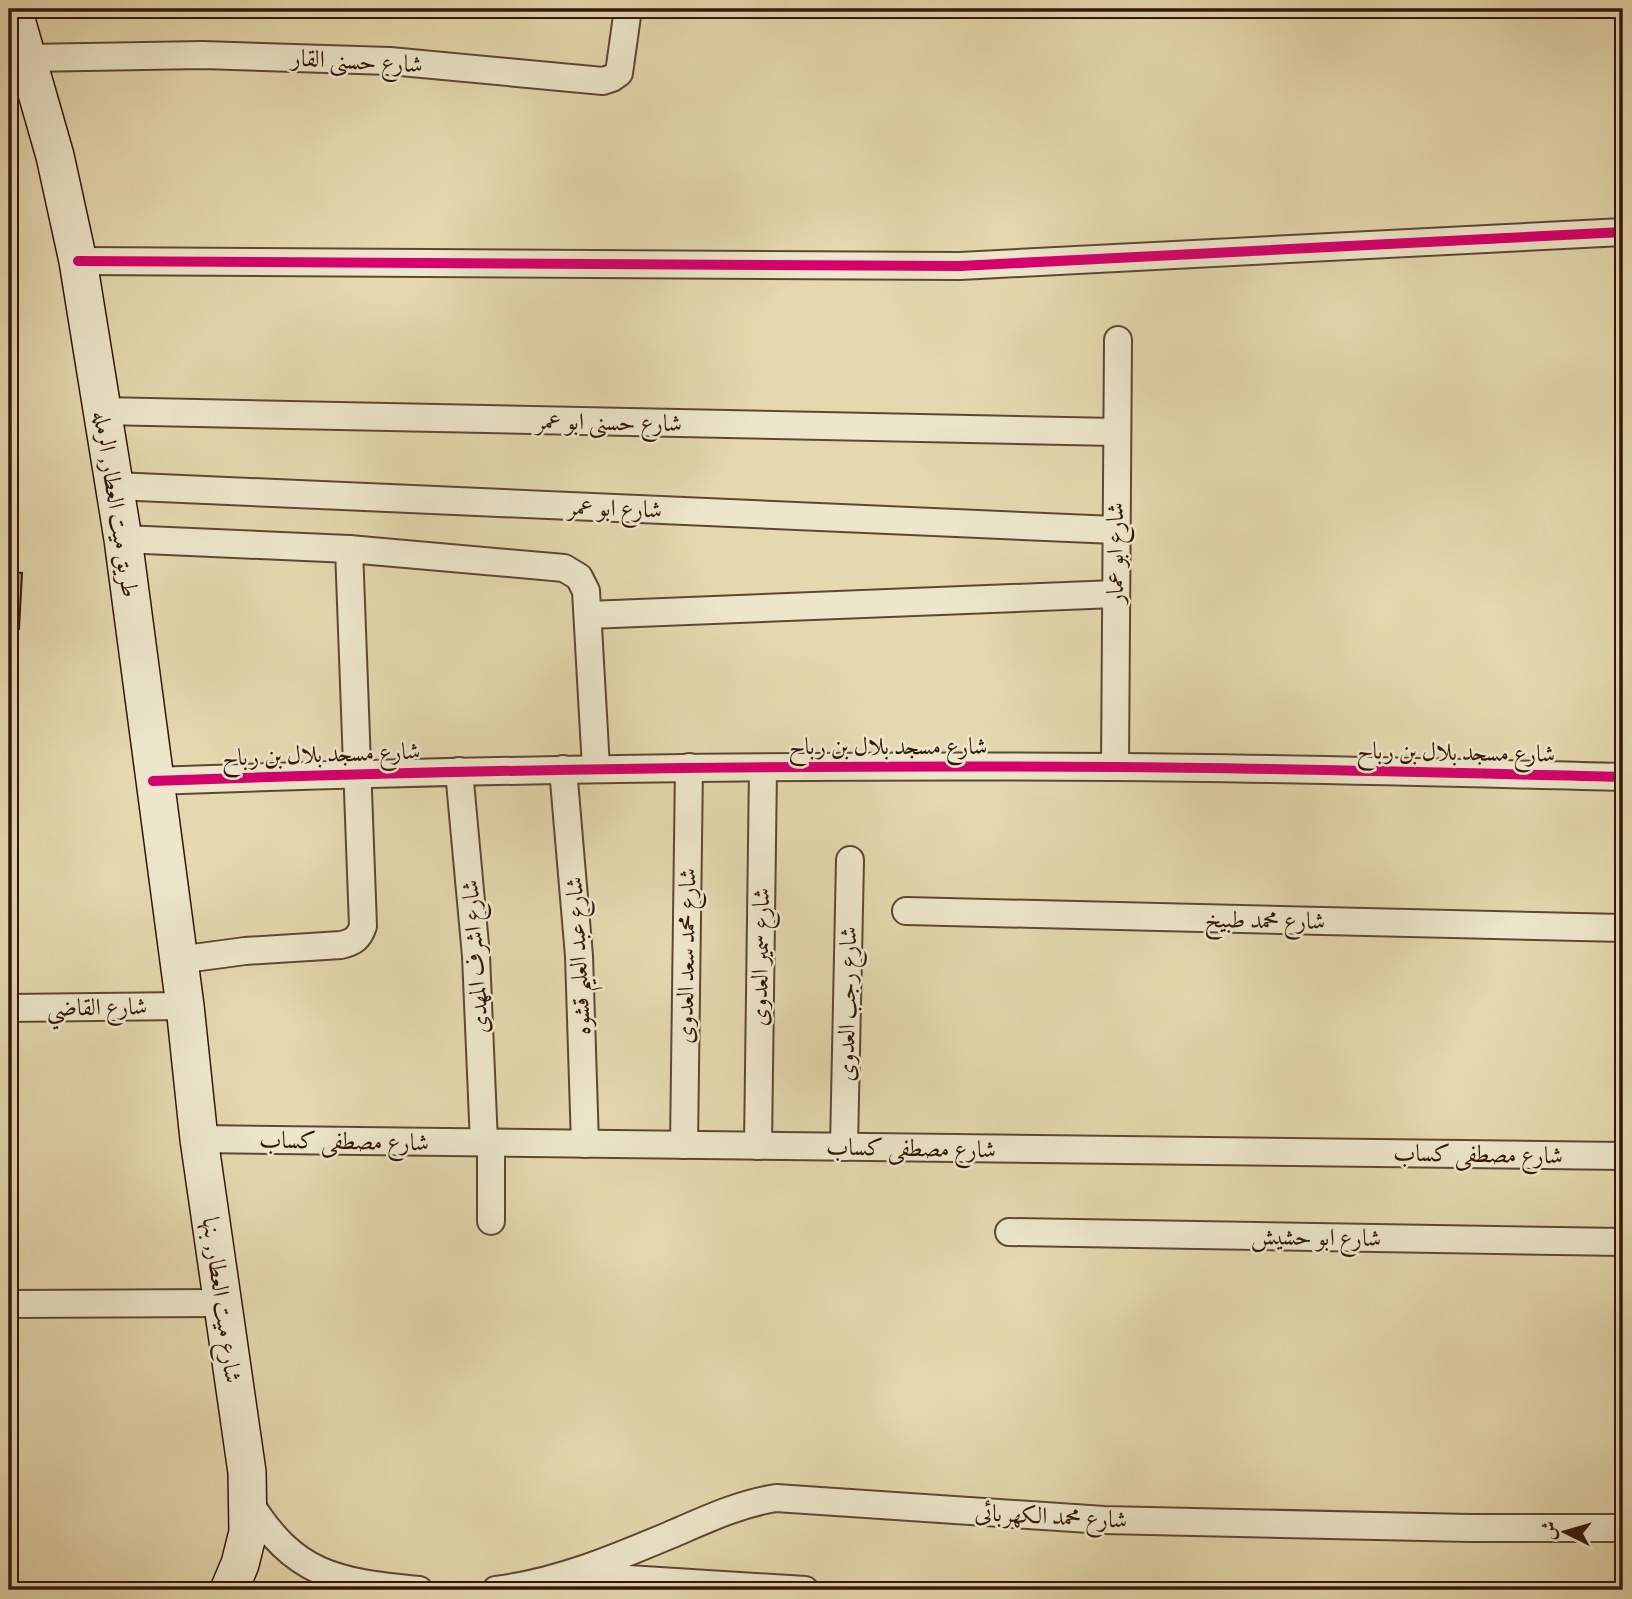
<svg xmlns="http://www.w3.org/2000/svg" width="1632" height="1599" viewBox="0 0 1632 1599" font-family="Alegreya,Amiri,serif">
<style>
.building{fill:#d39584;stroke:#32180a;stroke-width:2}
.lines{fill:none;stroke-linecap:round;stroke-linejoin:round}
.street-casing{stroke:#5e4833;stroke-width:30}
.secondary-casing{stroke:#32180a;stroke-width:40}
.street{stroke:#ede6ca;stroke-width:26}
.secondary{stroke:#ede6ca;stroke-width:37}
.cycleway-casing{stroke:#ede6ca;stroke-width:15}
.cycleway{stroke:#d6006c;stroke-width:10}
.labels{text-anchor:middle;stroke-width:5;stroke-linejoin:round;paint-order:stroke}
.street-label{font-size:24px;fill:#32180a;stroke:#ede6ca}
</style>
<rect width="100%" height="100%" fill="#e4d8ae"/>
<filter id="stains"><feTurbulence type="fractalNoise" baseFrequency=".00286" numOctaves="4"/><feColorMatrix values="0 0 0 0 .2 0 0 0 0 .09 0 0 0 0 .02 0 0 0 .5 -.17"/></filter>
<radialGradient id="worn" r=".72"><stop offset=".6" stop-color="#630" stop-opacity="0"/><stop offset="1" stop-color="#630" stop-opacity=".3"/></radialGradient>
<path class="building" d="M 9,572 L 22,573 L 19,629 L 9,628 Z"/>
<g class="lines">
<g class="street-casing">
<g id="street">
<path d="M 27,58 L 203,55 L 390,61 L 603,81 L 612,78 L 619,73 L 628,9"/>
<path d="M 78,261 L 960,266 L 1623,232"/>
<path d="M 102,411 L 1116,432"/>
<path d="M 115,486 L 1115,530"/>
<path d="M 123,539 L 349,549 L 363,926 C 359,938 354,942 341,945 L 245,951 L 178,960"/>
<path d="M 349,549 L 564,568 L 579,577 L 586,591 L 596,768"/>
<path d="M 588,615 L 1115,594"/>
<path d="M 1115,767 L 1118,340"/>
<path d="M 563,769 L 579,956 L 585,1144"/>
<path d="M 459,771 L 476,956 L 484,1143"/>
<path d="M 153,781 C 473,769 793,765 1114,767 C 1283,768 1453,773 1623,777"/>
<path d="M 906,911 L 1623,928"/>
<path d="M 9,1008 L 185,1006"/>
<path d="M 199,1139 L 1623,1156"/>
<path d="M 684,1145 L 689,767"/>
<path d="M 758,1146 L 763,768"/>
<path d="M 844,1147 L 850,860"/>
<path d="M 491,1221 L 491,1143"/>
<path d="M 1009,1232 L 1623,1242"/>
<path d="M 9,1304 L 222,1303"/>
<path d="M 248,1500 C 294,1576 337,1582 419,1590"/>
<path d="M 580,1576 L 805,1590"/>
<path d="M 496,1590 C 558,1582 613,1559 670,1535 C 705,1520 738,1504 776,1498 L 1104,1520 L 1470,1528 L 1623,1528"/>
</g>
</g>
<g class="secondary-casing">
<path id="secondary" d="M 13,9 L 55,156 L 78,261 L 123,539 L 185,1006 L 199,1139 L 247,1472 L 248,1532 L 240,1564 L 229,1590"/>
</g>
<use href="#street" class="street"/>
<use href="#secondary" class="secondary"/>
<g class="cycleway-casing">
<g id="cycleway">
<path d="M 78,261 L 960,266 L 1623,232"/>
<path d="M 153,781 C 473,769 793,765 1114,767 C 1283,768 1453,773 1623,777"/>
</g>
</g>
<use href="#cycleway" class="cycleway"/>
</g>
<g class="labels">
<g class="street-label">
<text transform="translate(357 61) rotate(3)" y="8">شارع حسنى القار</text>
<text transform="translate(609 422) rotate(1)" y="8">شارع حسنى ابو عمر</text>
<text transform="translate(116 504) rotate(81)" y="8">طريق ميت العطار, الرمله</text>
<text transform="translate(615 508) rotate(2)" y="8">شارع ابو عمر</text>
<text transform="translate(1115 553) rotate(-90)" y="8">شارع ابو عمار</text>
<text x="888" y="754">شارع مسجد بلال بن رباح</text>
<text transform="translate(1456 752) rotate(1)" y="8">شارع مسجد بلال بن رباح</text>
<text transform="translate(321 754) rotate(-2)" y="8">شارع مسجد بلال بن رباح</text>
<text transform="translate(1265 920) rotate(1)" y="8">شارع محمد طبيخ</text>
<text transform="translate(578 956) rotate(-93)" y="8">شارع عبد العليم قشوه</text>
<text transform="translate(686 956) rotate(-89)" y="8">شارع محمد سعد العدوى</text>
<text transform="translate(475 957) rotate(-94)" y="8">شارع اشرف المهدى</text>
<text transform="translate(760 957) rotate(-89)" y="8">شارع سمير العدوى</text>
<text transform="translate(847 1004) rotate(-89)" y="8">شارع رجب العدوى</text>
<text transform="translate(97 1007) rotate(-1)" y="8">شارع القاضي</text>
<text transform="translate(344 1141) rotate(1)" y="8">شارع مصطفى كساب</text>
<text transform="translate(911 1148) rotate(1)" y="8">شارع مصطفى كساب</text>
<text transform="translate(1478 1154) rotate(1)" y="8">شارع مصطفى كساب</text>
<text transform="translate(1316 1237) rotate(1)" y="8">شارع ابو حشيش</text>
<text transform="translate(222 1300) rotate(82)" y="8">شارع ميت العطار, بنها</text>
<text transform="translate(1051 1516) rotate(3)" y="8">شارع محمد الكهربائى</text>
</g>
</g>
<rect width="1632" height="1599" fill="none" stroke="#e4d8ae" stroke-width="35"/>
<rect x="10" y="10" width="1611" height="1578" fill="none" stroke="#32180a" stroke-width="3.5"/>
<rect x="18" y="18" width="1597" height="1564" fill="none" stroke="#32180a" stroke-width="2"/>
<g transform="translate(1565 1532) rotate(275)" stroke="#ede6ca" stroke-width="5" paint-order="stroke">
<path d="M0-5L12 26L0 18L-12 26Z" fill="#32180a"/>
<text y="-10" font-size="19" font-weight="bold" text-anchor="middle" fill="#32180a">ش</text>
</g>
<rect width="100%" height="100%" filter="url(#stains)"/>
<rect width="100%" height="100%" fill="url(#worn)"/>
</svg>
